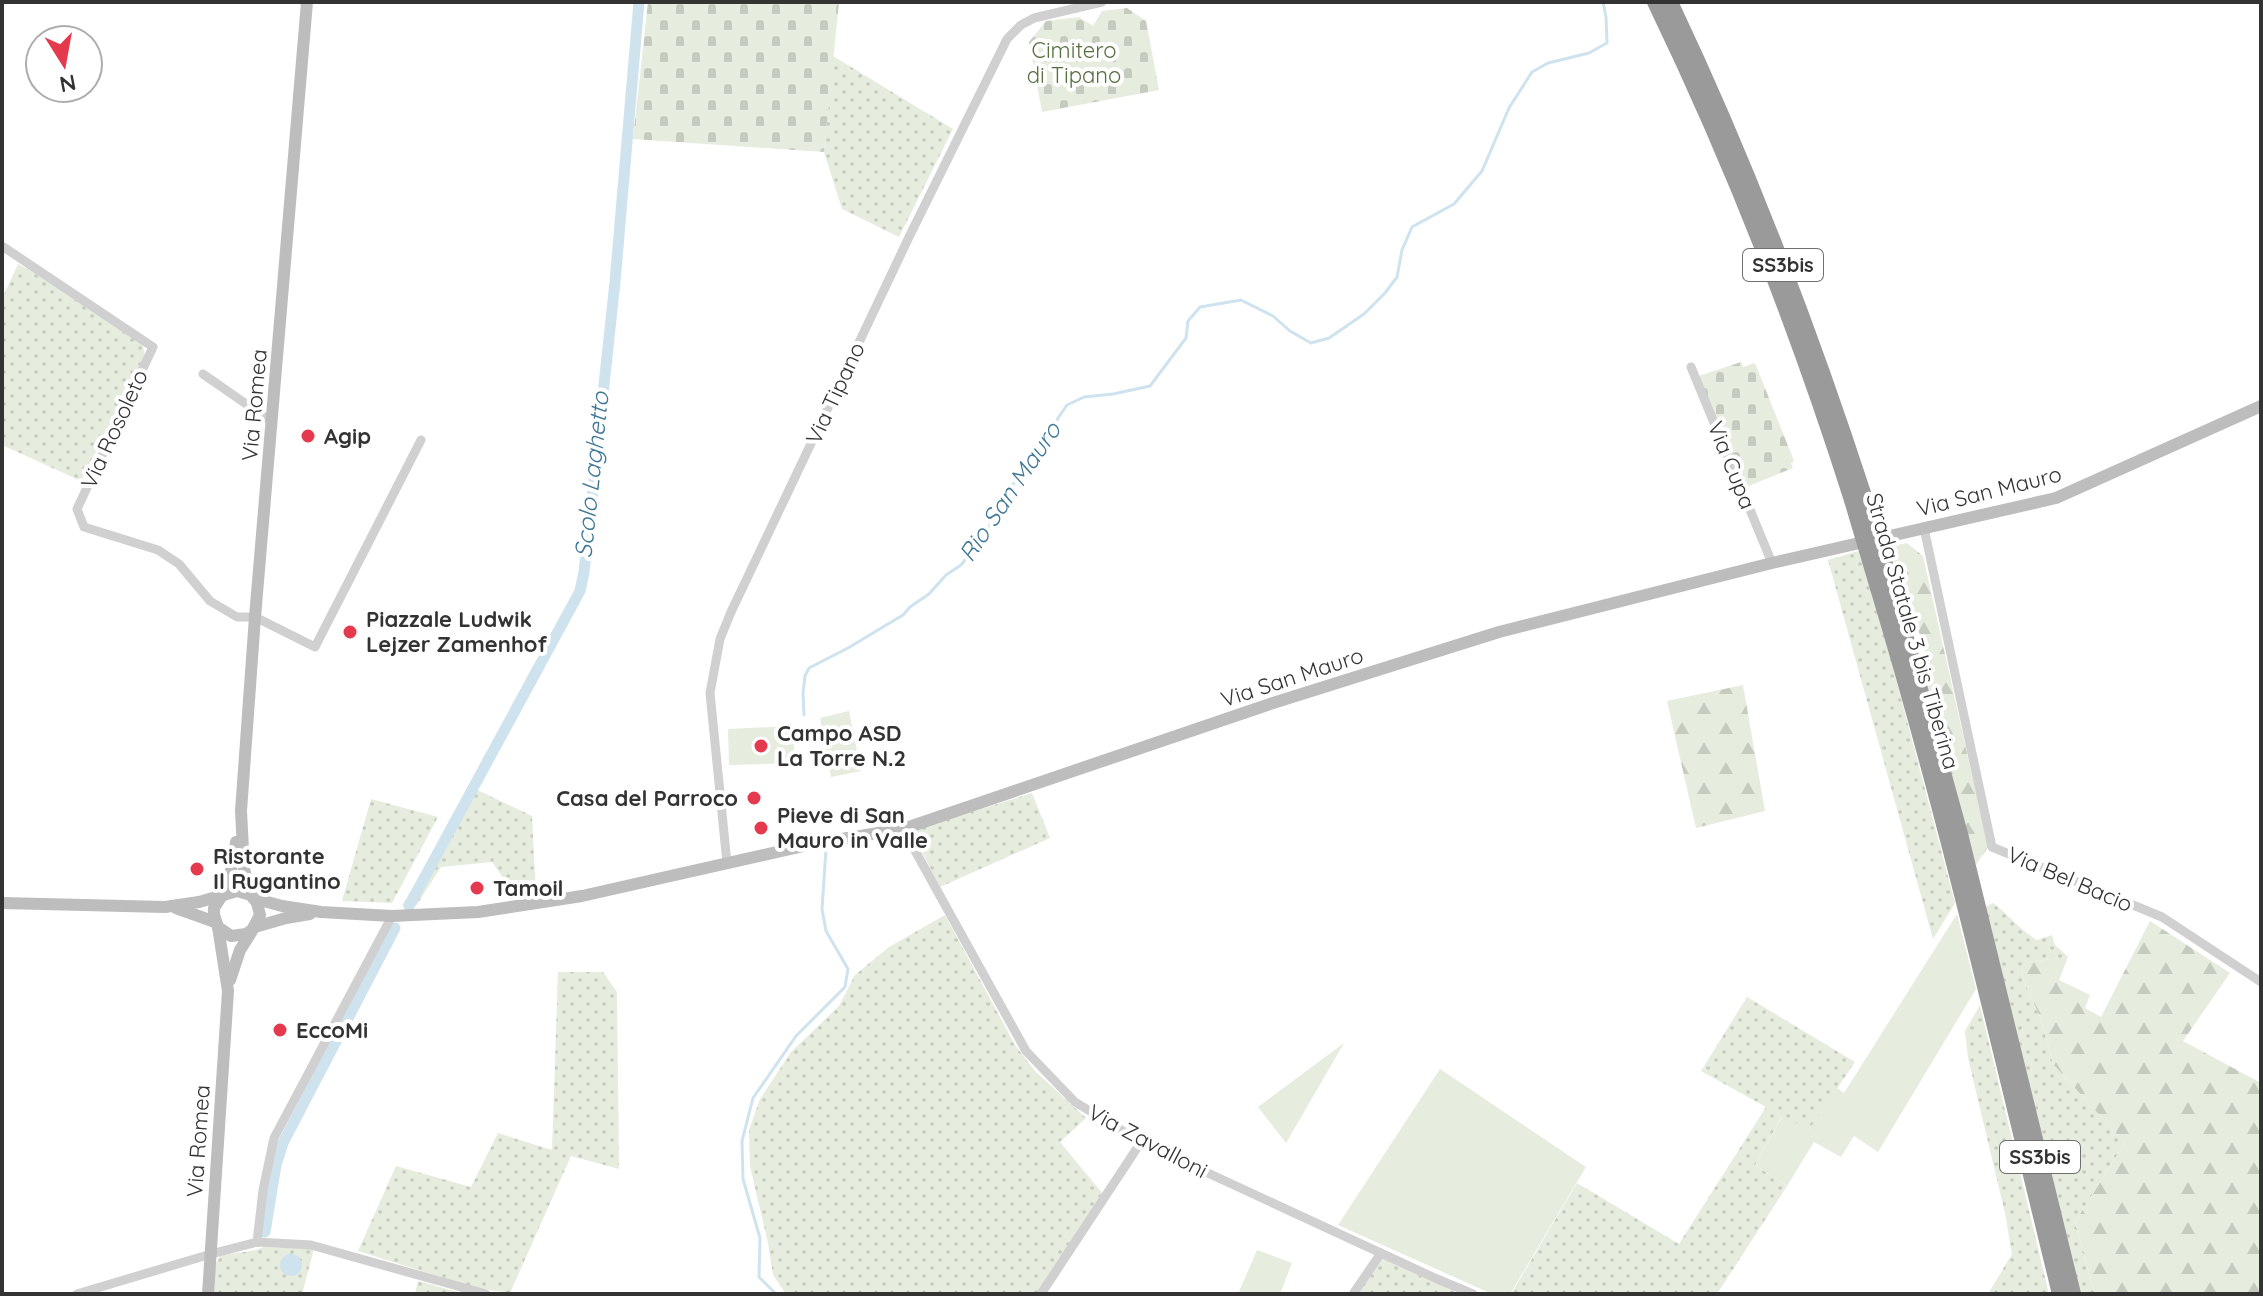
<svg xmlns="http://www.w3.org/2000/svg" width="2263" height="1296" viewBox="0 0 2263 1296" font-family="Quicksand,sans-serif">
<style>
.grass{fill:url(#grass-dots)}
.forest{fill:url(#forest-firs)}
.cemetery{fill:url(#cemetery-stones)}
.green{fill:#e6ecde}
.water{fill:url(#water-ripples)}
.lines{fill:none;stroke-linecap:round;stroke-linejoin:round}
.stream{stroke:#cee3ee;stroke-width:3}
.canal{stroke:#cee3ee;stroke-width:11}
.street{stroke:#d0d0d0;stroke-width:9}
.secondary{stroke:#bdbdbd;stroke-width:12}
.highway{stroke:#9a9a9a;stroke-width:16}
.highway-bridge{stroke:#9a9a9a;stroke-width:16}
.poi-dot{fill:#e5394d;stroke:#fff;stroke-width:3}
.labels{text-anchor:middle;stroke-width:8;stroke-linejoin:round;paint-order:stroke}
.shield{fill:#fff;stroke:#707070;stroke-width:2}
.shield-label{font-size:20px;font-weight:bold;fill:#333}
.park-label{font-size:22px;fill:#576f3f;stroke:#fff}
.street-label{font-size:22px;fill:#333;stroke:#fff}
.poi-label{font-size:22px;font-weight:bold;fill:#333;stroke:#fff;text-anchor:start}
.water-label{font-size:24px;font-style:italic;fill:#3f7896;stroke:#fff}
</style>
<defs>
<pattern id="grass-dots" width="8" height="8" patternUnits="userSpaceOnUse" patternTransform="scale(2)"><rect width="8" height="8" fill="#e6ecde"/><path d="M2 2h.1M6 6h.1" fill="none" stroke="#c6cbbf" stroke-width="1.8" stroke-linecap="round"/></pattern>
<pattern id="forest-firs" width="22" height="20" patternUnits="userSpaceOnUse" patternTransform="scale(2)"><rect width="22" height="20" fill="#e6ecde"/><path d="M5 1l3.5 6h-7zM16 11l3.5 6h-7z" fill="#c6cbbf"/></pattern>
<pattern id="cemetery-stones" width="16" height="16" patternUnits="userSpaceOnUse" patternTransform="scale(2)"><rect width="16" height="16" fill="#e6ecde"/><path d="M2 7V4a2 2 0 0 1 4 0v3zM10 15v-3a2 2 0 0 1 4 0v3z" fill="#c6cbbf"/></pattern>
<pattern id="water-ripples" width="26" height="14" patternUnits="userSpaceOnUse" patternTransform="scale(2)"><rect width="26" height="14" fill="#cee3ee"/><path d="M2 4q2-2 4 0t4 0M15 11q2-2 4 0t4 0" fill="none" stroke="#b1c3cd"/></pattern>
</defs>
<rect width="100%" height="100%" fill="#fff"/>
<g class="grass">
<path d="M 833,56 L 953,129 L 899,237 L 842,209 L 824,152 Z"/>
<path d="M 18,264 L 64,288 L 143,345 L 145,357 L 81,481 L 2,445 L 2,299 Z"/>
<path d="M 1862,550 L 1955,903 L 1933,939 L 1828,560 Z"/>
<path d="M 471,787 L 532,816 L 536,894 L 509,898 L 503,878 L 492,862 L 441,867 L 416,906 L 402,906 Z"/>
<path d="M 1032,793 L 1050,838 L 940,887 L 911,831 Z"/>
<path d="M 371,799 L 438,817 L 392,903 L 342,901 Z"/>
<path d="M 1993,903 C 2009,915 2020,930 2037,940 L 2052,935 L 2055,945 L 2068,957 L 2029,962 L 2021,966 L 2024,981 L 2041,1019 L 2053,1064 L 2125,1143 L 2075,1222 L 2095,1294 L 2080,1294 L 1985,907 Z"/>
<path d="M 945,915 L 1015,1045 L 1035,1071 L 1086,1118 L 1060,1142 L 1103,1194 L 1037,1294 L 786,1294 L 773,1275 L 768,1243 L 750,1166 L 749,1130 L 760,1099 L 791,1052 L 839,1006 L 855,975 L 889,947 Z"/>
<path d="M 558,972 L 603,972 L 617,992 L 619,1169 L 571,1156 L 510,1293 L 476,1288 L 358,1251 L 396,1166 L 471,1187 L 498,1133 L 552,1150 Z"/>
<path d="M 1747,997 L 1855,1062 L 1809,1130 L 1782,1116 L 1755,1165 L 1787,1186 L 1717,1294 L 1511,1294 L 1577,1183 L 1679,1244 L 1766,1107 L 1701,1071 Z"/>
<path d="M 1980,1005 L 2049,1294 L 1988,1294 L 2012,1254 L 2005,1213 L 1968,1058 L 1965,1031 Z"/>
<path d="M 263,1247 L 314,1249 L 302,1294 L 212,1294 L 215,1266 L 220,1256 C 233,1252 253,1253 263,1247 Z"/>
<path d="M 1381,1258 L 1460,1294 L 1358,1294 Z"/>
<path d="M 418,1281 L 465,1294 L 415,1294 Z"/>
</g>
<g class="forest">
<path d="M 1907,543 L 1923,556 L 1988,847 L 1976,865 L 1928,690 L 1929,665 L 1910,602 L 1897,583 L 1887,547 Z"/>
<path d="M 1743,685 L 1765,811 L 1696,828 L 1667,701 Z"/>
<path d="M 2150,921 L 2230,973 L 2183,1041 L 2261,1083 L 2261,1294 L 2095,1294 L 2075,1222 L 2125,1143 L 2053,1064 L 2041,1019 L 2024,981 L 2021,966 L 2029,962 L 2068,957 L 2059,980 L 2090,995 L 2085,1008 L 2101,1017 Z"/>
</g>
<g class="cemetery">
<path d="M 648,2 L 839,2 L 824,152 L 633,139 Z"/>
<path d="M 1127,8 L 1146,21 L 1159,90 L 1042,112 L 1029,42 L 1046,21 L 1079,17 L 1093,26 L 1102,11 Z"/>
<path d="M 1741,362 L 1743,367 L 1755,363 L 1794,461 L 1791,463 L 1793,468 L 1746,487 L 1744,483 L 1741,483 L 1699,376 Z"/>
</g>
<g class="green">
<path d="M 849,711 L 861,771 L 831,777 L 820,718 Z"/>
<path d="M 793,726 L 795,763 L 729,765 L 728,729 Z"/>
<path d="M 1957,914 L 1976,989 L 1878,1152 L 1854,1136 L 1841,1157 L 1814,1142 L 1787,1186 L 1755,1165 L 1783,1115 L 1809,1130 L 1837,1088 L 1844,1093 Z"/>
<path d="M 1344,1043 L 1286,1143 L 1258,1107 Z"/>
<path d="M 1440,1069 L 1586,1167 L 1510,1294 L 1492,1294 L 1338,1225 Z"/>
<path d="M 1257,1250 L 1292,1263 L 1280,1294 L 1238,1294 Z"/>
</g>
<circle class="water" cx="291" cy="1265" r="11"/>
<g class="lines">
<g class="stream">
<path d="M 804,715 L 803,693 L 805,676 L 809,668 L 848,648 L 903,615 L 910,607 L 929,594 L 946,575 L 961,565 L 982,538 L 994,518 L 1001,499 L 1051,438 L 1058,418 L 1067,405 L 1084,397 L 1113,394 L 1150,386 L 1186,338 L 1188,321 L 1200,307 L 1241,300 L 1273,316 L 1290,331 L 1311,343 L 1329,338 L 1364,314 L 1385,293 L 1397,277 L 1402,250 L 1412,227 L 1454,204 L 1482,171 L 1509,108 L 1532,72 L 1548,63 L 1589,53 L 1607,43 L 1606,17 L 1603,2"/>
<path d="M 776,1294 L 759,1277 L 760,1238 L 743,1179 L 742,1141 L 753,1098 L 796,1036 L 845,987 L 848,969 L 826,931 L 822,909 L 826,849"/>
</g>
<g class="canal">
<path d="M 409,906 L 580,591 L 584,572 L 615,282 L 639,2"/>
<path d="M 265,1232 L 276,1165 L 283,1143 L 395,928"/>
</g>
<g class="street">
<path d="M 2,246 L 153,347 L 77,509 L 84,527 L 158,550 L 179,564 L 210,601 L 237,617 L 255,617 L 315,647 L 421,440"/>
<path d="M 1691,367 L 1772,563"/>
<path d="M 203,374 L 272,422"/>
<path d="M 1924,528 L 1992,847 L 2162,917 L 2261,982"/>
<path d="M 903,829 L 1026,1051 L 1075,1102 L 1141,1142 L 1437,1279 L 1473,1294"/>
<path d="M 727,863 L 710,693 L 720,639 L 731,612 L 910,235 L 1007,39 L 1021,25 L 1034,18 L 1102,2"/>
<path d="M 257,1242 L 263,1190 L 274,1138 L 392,916"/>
<path d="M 77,1294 L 211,1254 L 257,1242 L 311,1245 L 486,1294"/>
<path d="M 1041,1294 L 1141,1142"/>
<path d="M 1353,1294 L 1381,1253"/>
</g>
<g class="secondary">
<path d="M 224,895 L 231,870 L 236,842"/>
<path d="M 251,895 L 244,869 L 241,811 L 255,617 L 307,2"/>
<path d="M 253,898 L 282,906 L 321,912 L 392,916 L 478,912 L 582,896 L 817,843 L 903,829 L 1273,703 L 1499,632 L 1772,563 L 2056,498 L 2261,406"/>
<path d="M 2,903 L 165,907 L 199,902 L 237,891 L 251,895 L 257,903 L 260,915 L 252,930 L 246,934 L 231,936 L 218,927 L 214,915 L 214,908 L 221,897"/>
<path d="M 176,908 L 215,922"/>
<path d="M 255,927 L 286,918 L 310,914"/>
<path d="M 230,980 L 240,950 L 252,931"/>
<path d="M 208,1294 L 228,991 L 218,927"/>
</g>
<g class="highway">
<path d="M 1655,2 C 1733,163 1798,330 1852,500"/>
<path d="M 1670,2 C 1746,162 1809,327 1864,496"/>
<path d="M 1891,584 L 1960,834 L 2073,1294"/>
<path d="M 1878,588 C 1948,821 2002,1058 2060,1294"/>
</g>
<g class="highway-bridge">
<path d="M 1864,496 L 1891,584"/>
<path d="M 1852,500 L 1878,588"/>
</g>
</g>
<g class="poi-dot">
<circle cx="308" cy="436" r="8"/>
<circle cx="350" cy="632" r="8"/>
<circle cx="761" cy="746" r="8"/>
<circle cx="754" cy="798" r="8"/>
<circle cx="761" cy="828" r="8"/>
<circle cx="197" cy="869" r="8"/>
<circle cx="477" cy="888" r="8"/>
<circle cx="280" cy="1030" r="8"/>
</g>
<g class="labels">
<g class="shield">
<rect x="1743" y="249" width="80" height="32" rx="6"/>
<rect x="2000" y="1141" width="80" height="32" rx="6"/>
</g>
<g class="shield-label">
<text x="1783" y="272">SS3bis</text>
<text x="2040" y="1164">SS3bis</text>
</g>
<g class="park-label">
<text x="1074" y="58">Cimitero<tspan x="1074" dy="25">di Tipano</tspan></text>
</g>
<g class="street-label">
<text transform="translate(835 393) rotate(-65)" y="8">Via Tipano</text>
<text transform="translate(254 405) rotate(-85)" y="8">Via Romea</text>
<text transform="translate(114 429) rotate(-65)" y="8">Via Rosoleto</text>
<text transform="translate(1732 465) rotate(68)" y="8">Via Cupa</text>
<text transform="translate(1989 491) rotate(-14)" y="8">Via San Mauro</text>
<text transform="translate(1913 631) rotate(74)" y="8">Strada Statale 3 bis Tiberina</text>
<text transform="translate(1292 677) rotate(-18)" y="8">Via San Mauro</text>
<text transform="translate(2070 879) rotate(23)" y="8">Via Bel Bacio</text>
<text transform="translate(198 1141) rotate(-86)" y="8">Via Romea</text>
<text transform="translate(1148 1141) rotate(28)" y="8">Via Zavalloni</text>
</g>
<g class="poi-label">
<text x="324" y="444">Agip</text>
<text x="366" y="627">Piazzale Ludwik<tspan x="366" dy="25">Lejzer Zamenhof</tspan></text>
<text x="777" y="741">Campo ASD<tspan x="777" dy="25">La Torre N.2</tspan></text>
<text x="738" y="806" text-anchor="end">Casa del Parroco</text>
<text x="777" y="823">Pieve di San<tspan x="777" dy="25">Mauro in Valle</tspan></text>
<text x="213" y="864">Ristorante<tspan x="213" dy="25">Il Rugantino</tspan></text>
<text x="493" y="896">Tamoil</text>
<text x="296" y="1038">EccoMi</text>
</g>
<g class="water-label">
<text transform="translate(592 475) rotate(-84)" y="8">Scolo Laghetto</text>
<text transform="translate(1010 492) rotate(-56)" y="8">Rio San Mauro</text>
</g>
</g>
<rect width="2263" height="1296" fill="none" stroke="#333333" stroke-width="8"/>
<g transform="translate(64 64) rotate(169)"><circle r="38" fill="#ffffff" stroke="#adadad" stroke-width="2"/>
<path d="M0-6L14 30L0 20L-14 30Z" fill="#e5394d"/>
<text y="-12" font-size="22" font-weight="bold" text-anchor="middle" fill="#333333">N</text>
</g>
</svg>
